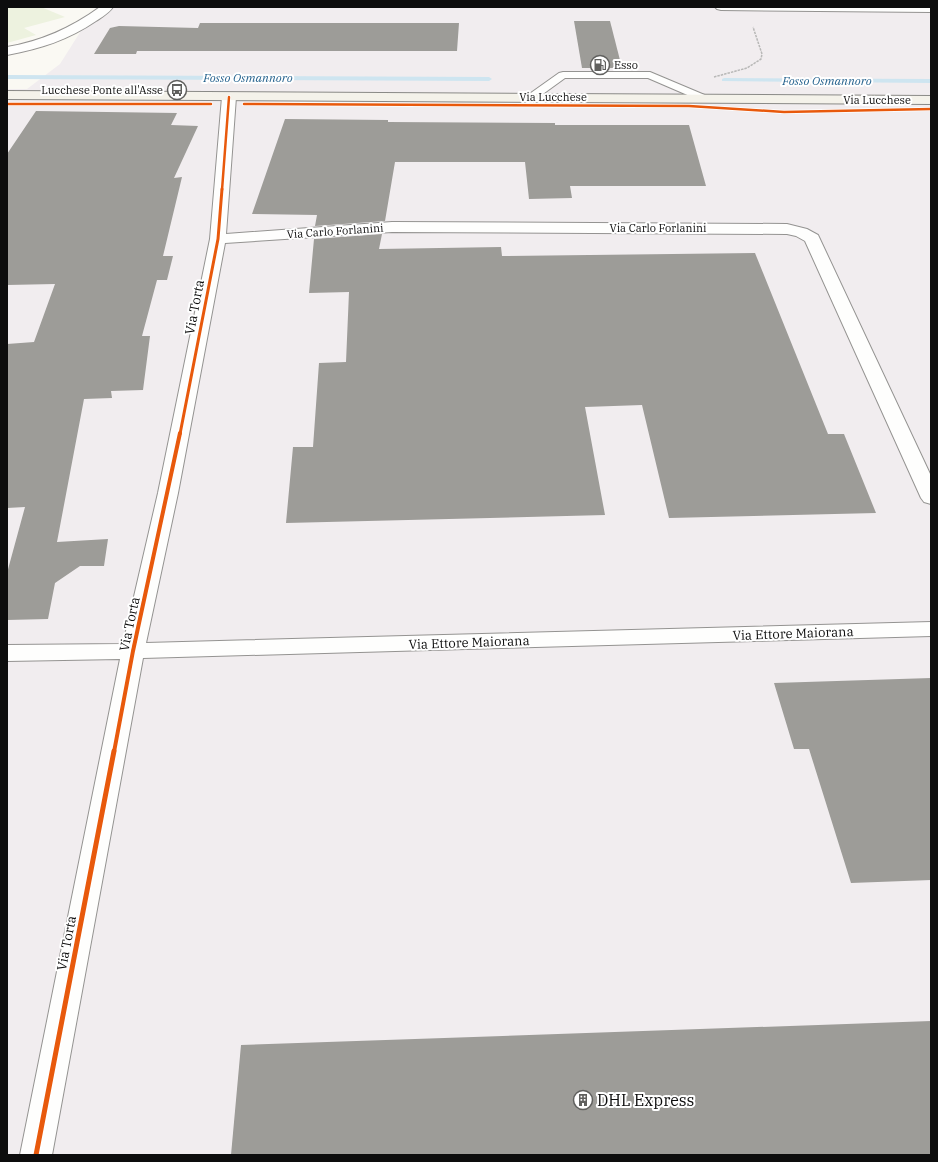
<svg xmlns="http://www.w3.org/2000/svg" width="938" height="1162" viewBox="0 0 938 1162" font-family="'IBM Plex Serif',serif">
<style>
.industrial{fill:#f1edef}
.pitch{fill:#edf2df}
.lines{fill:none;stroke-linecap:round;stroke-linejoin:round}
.stream{fill:#cee5f0;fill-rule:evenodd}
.building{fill:#9d9c98}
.lane-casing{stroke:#949391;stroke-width:2}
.street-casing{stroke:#949391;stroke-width:2}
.secondary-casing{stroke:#8a8a87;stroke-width:2}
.path{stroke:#b8b8b7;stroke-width:1.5;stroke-dasharray:2.5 1;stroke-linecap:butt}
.lane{fill:#fefefd;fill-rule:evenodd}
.street{fill:#fefefd;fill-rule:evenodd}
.secondary{fill:#f4f2ea;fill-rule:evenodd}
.cycleway-far3-casing{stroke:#fff;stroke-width:4}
.cycleway-far2-casing{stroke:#fff;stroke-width:5}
.cycleway-far1-casing{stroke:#fff;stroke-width:6}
.cycleway-casing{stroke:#fff;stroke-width:8}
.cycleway-far3{stroke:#e8590c;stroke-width:2.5}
.cycleway-far2{stroke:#e8590c;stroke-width:3}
.cycleway-far1{stroke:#e8590c;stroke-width:4}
.cycleway{stroke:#e8590c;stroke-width:5}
.labels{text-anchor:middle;stroke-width:4;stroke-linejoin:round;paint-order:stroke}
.far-poi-label{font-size:11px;fill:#0d0d0d;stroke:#fff;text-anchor:start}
.far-street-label{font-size:11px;fill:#0d0d0d;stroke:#fff}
.far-water-label{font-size:12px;font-style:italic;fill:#27648f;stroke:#fff}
.street-label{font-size:13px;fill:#0d0d0d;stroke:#fff}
.near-poi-label{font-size:16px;fill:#0d0d0d;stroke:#fff;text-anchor:start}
</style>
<rect width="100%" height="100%" fill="#faf9f3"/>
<path class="industrial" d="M 96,7 L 931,7 L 931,1155 L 7,1155 L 7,89 L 27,89 L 60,64 Z"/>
<path class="pitch" d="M 7,7 L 41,7 L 65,17 L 24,28 L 36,35 L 7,43 Z"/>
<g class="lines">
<g class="stream">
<path d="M 7,75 L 489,77 L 492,79 L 489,81 L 7,79 Z"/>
<path d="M 724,78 L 931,79 L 931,83 L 722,81 L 722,79 Z"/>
</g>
</g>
<g class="building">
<path d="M 574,21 L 610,21 L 622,68 L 582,68 Z"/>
<path d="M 200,23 L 459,23 L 457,51 L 137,51 L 136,54 L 94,54 L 110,28 L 119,26 L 198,28 Z"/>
<path d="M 36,111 L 177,113 L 171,125 L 198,126 L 174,178 L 182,177 L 163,256 L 173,256 L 167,280 L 157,280 L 142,336 L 150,336 L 143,390 L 111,391 L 112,398 L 84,399 L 57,542 L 108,539 L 104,566 L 80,566 L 55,583 L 48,619 L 7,620 L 7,573 L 25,507 L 7,508 L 7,344 L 34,342 L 55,284 L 7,285 L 7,154 Z"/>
<path d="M 285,119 L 388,120 L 388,122 L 555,123 L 555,125 L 689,125 L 706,186 L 570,186 L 572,198 L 529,199 L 525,162 L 395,162 L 385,221 L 315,226 L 317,215 L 252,214 Z"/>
<path d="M 382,234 L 379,249 L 501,247 L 502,256 L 755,253 L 828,434 L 844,434 L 876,513 L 669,518 L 642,405 L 585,407 L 605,515 L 286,523 L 293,447 L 313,447 L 319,363 L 346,362 L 349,292 L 309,293 L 314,239 Z"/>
<path d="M 931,678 L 931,880 L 851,883 L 809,749 L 794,749 L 774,683 Z"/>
<path d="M 931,1021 L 931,1155 L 231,1155 L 241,1045 Z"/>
</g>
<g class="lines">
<g class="lane-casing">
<path id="lane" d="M 563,72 L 650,72 L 707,96 L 708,98 L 707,100 L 699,100 L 648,78 L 565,78 L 536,99 L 528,99 L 527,97 L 528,95 L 559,73 Z"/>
</g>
<g class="street-casing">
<g id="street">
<path d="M 100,7 L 113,7 C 109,13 102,17 96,21 C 68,40 40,49 7,55 L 7,47 C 42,41 71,28 100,7 Z"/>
<path d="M 715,7 L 931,7 L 931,12 L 721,10 L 717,9 Z"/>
<path d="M 229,93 L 234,94 L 236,97 L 226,234 L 392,222 L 787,224 L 807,229 L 818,235 L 931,476 L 931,504 L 924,502 L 921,498 L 805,241 L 796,236 L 787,234 L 392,232 L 225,243 L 178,493 L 146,643 L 931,622 L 931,636 L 143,658 L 52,1155 L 20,1155 L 120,659 L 7,661 L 7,645 L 123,644 L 158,493 L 210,239 L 222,97 L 224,94 Z"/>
</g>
</g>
<g class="secondary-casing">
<path id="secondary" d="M 7,91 L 931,96 L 931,104 L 7,99 Z"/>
</g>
<path class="path" d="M 714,77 L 747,68 L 761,59 L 762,54 L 753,27"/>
<use href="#lane" class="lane"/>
<use href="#street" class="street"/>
<use href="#secondary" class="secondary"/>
<g class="cycleway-far3-casing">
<g id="cycleway-far3">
<path d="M 7,104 L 211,104"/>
<path d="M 244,104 L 689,106 L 784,112 L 931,109"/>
<path d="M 222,190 L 229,97"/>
</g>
</g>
<g class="cycleway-far2-casing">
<path id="cycleway-far2" d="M 180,434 L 218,239 L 222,189"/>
</g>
<g class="cycleway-far1-casing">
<path id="cycleway-far1" d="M 114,752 L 133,651 L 180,433"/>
</g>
<g class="cycleway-casing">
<path id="cycleway" d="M 36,1155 L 114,751"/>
</g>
<use href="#cycleway-far3" class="cycleway-far3"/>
<use href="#cycleway-far2" class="cycleway-far2"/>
<use href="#cycleway-far1" class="cycleway-far1"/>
<use href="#cycleway" class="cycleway"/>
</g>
<defs>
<g id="fuel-ring" transform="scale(1)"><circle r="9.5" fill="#fff" stroke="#60605e" stroke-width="1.5"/><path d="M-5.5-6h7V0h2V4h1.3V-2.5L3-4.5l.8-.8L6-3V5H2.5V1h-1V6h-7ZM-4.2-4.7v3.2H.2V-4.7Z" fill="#60605e"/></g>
<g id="bus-ring" transform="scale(1)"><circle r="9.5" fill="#fff" stroke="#60605e" stroke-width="1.5"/><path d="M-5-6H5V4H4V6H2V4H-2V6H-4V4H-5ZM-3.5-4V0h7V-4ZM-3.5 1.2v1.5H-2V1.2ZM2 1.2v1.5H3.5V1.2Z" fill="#60605e"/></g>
<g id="building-ring" transform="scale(1)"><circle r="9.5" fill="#fff" stroke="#60605e" stroke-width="1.5"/><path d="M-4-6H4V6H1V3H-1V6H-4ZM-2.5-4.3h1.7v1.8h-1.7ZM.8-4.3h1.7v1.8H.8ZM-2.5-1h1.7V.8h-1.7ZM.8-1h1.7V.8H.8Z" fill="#60605e"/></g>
</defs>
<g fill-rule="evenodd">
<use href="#fuel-ring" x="600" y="65"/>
<use href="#bus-ring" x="177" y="90"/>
<use href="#building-ring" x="583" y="1100"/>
</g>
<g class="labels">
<g class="far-poi-label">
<text x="614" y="69">Esso</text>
<text x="163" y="94" text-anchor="end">Lucchese Ponte all'Asse</text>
</g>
<g class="far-street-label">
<text x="553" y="101">Via Lucchese</text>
<text x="877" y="104">Via Lucchese</text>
<text x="658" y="232">Via Carlo Forlanini</text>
<text transform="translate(335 231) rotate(-4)" y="4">Via Carlo Forlanini</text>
</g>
<g class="far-water-label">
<text x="248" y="82">Fosso Osmannoro</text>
<text x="827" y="85">Fosso Osmannoro</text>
</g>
<g class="street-label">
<text transform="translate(194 307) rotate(-79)" y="5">Via Torta</text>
<text transform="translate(129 624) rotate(-78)" y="5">Via Torta</text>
<text transform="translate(793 633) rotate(-2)" y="5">Via Ettore Maiorana</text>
<text transform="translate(469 642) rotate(-2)" y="5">Via Ettore Maiorana</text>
<text transform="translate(66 943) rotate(-79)" y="5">Via Torta</text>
</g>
<g class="near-poi-label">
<text x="597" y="1106">DHL Express</text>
</g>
</g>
<rect width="938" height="1162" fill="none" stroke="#0d0d0d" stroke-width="16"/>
</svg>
